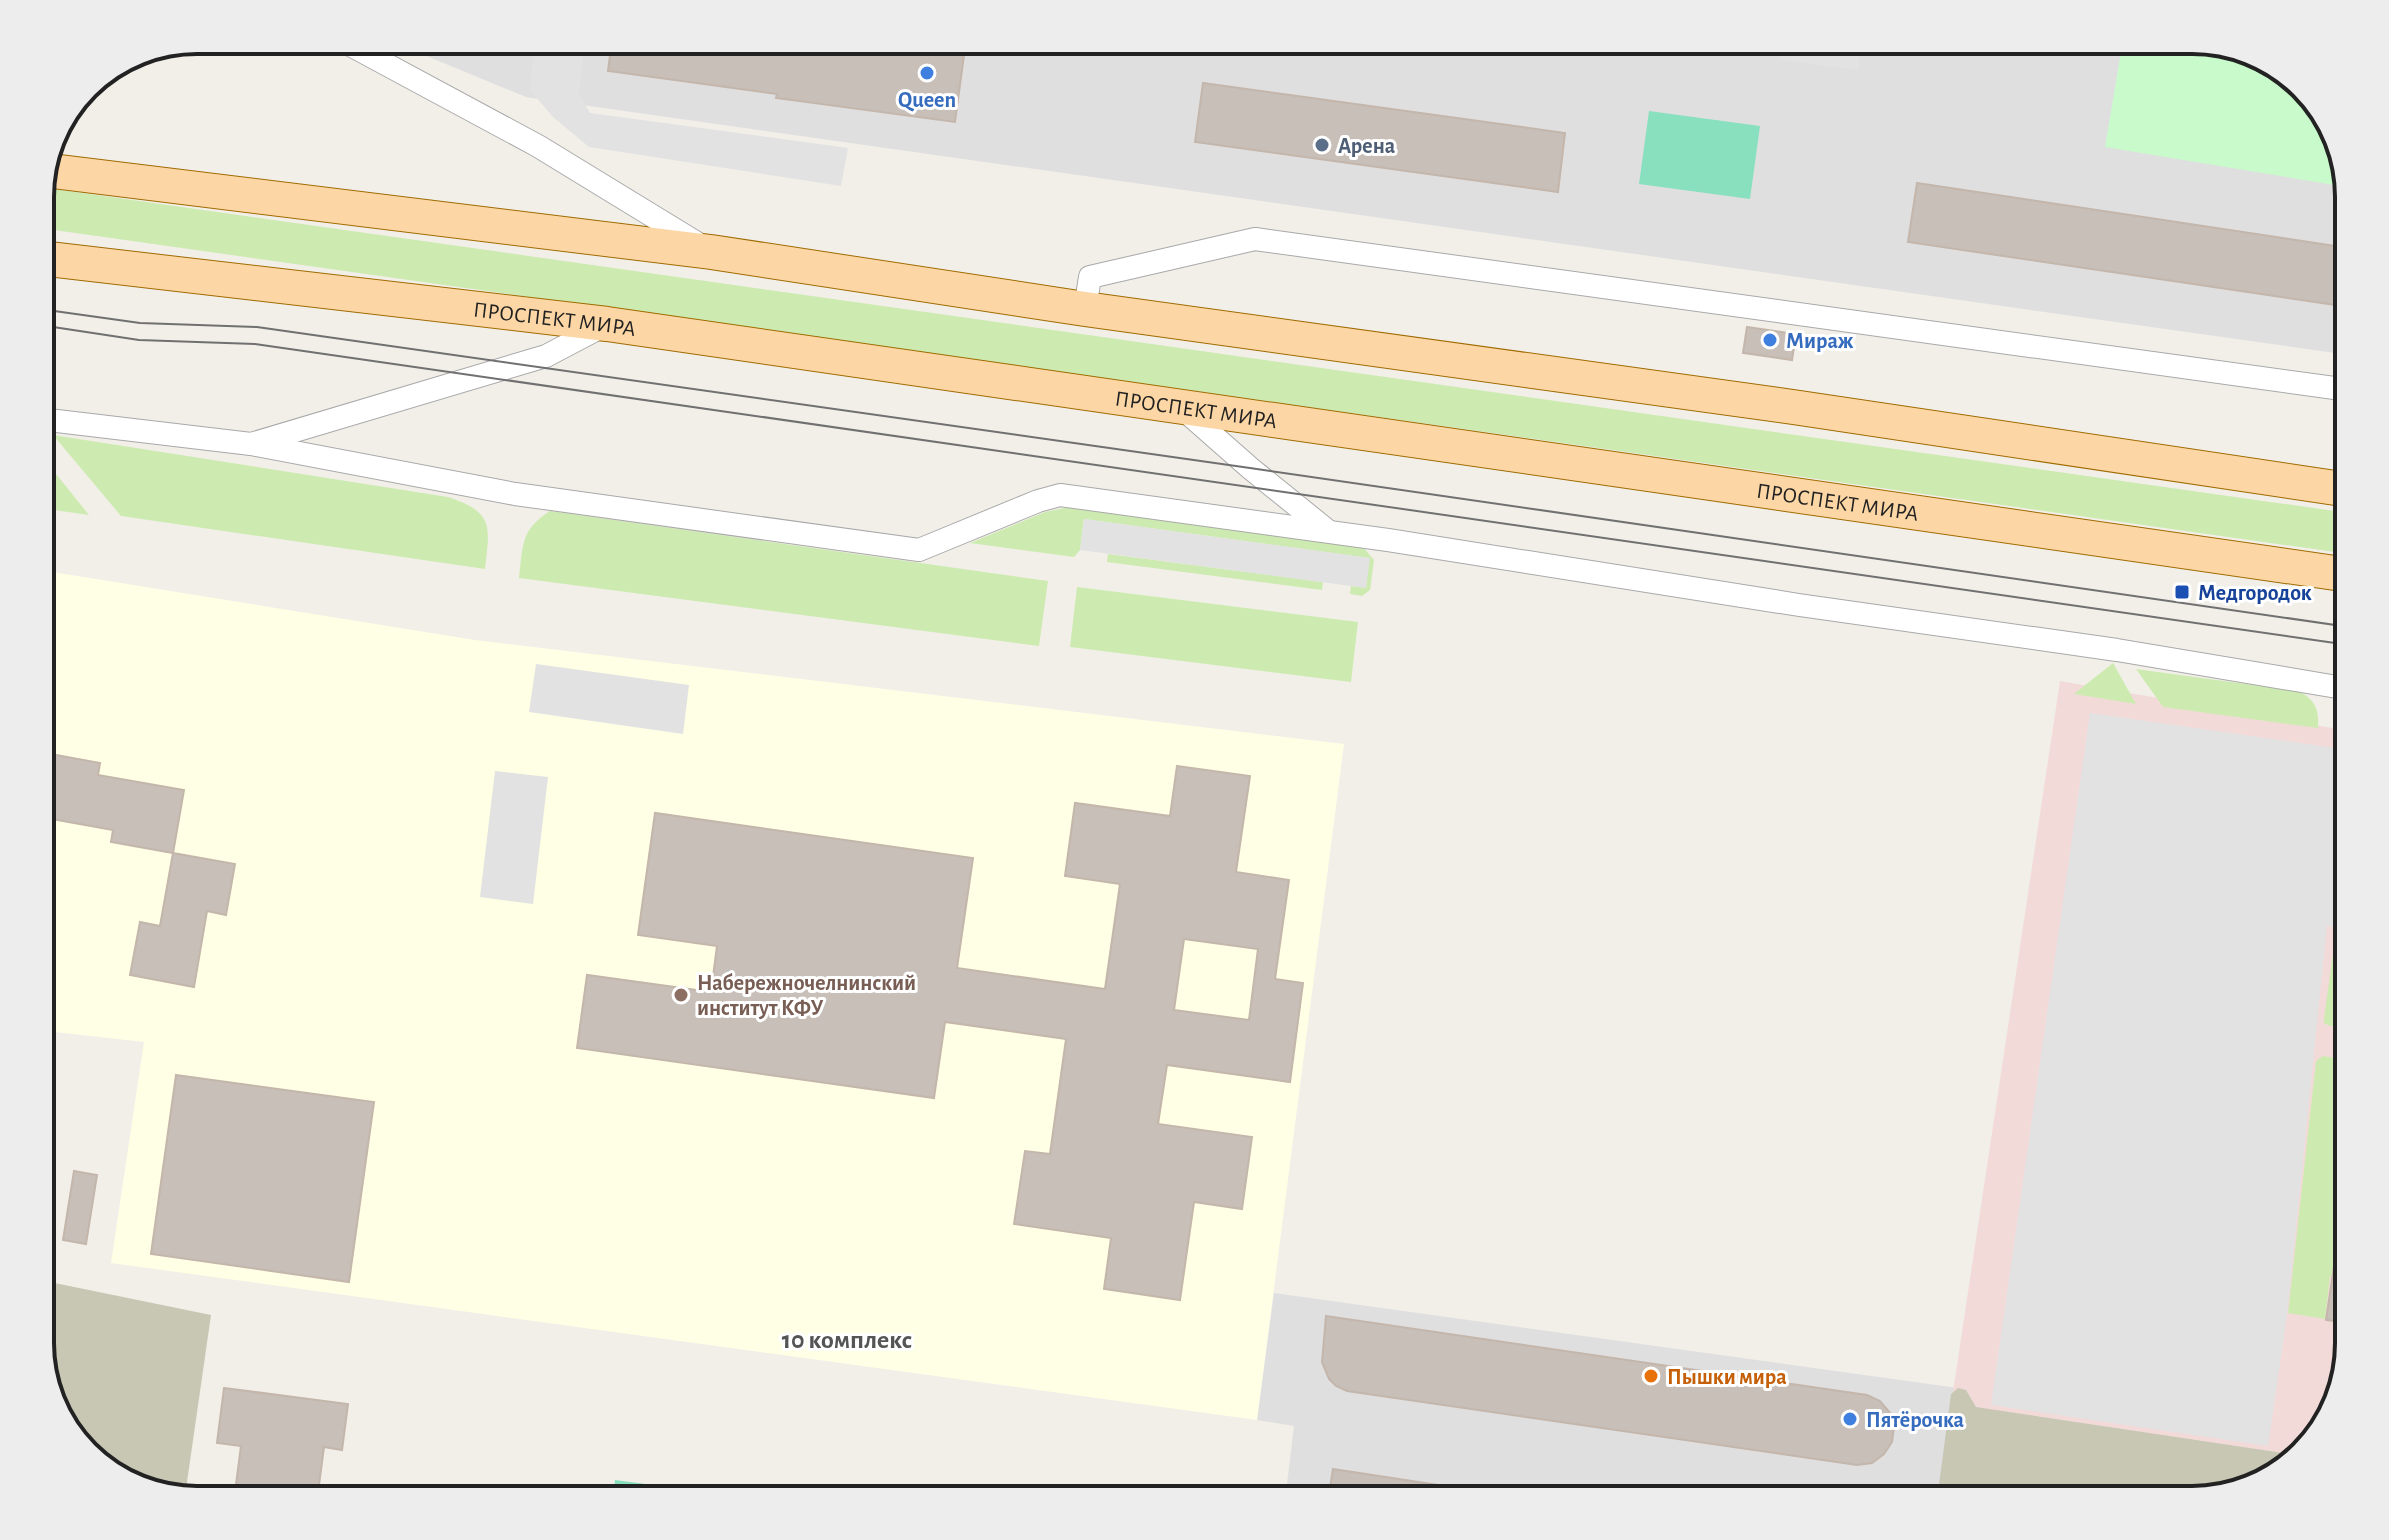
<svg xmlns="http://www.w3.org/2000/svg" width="2389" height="1540" viewBox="0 0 2389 1540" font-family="'Alegreya Sans',sans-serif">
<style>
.residential{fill:#e0dfdf}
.commercial{fill:#f2dad9}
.education{fill:#ffffe5}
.construction{fill:#c7c7b4}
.grass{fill:#cdebb0}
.park{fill:#c8facc}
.pitch{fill:#88e0be}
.parking{fill:#e2e2e2}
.building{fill:#c7bfb8;stroke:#c4b6ab;stroke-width:2;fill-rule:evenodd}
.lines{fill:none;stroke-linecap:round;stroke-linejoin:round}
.minor-casing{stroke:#a9a9a9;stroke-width:24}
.primary-casing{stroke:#a06b00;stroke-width:36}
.minor{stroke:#fff;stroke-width:22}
.primary{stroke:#fcd6a4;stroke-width:34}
.tram{stroke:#707070;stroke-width:2}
.shop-dot{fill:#3f7fe0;stroke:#fff;stroke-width:3}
.service-dot{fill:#5c6f8a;stroke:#fff;stroke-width:3}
.transit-dot{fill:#1a4fb4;stroke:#fff;stroke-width:3}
.education-dot{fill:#8d6e63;stroke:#fff;stroke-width:3}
.food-dot{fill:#e8710a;stroke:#fff;stroke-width:3}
.labels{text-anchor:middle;stroke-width:6;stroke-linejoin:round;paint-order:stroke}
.shop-label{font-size:22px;font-weight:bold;fill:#366cbe;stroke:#fff;text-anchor:start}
.service-label{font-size:22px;font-weight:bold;fill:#4e5e75;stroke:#fff;text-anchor:start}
.street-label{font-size:22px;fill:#222;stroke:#fff}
.transit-label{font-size:22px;font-weight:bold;fill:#164399;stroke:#fff;text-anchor:start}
.education-label{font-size:22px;font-weight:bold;fill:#785e54;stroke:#fff;text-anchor:start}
.food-label{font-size:22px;font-weight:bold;fill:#c56008;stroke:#fff;text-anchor:start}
.quarter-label{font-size:26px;font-weight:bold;fill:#555;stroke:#fff}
.rim{fill:none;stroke:#222;stroke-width:4}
</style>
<rect width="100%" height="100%" fill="#f2efe9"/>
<g class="residential">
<path d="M 388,40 L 2192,40 L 2279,66 L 2328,119 L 2349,197 L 2349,355 L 526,97 Z"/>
<path d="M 1274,1293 L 1958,1388 L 1938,1498 L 1937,1500 L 1285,1500 L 1294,1426 L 1257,1420 Z"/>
</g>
<path class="commercial" d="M 2060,681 L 2349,731 L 2349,1343 L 2323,1430 L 2276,1473 L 1948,1425 Z"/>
<path class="education" d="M 40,570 L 475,640 L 1344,744 L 1257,1420 L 111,1263 L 144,1042 L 46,1031 L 52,960 L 40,958 Z"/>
<g class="construction">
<path d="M 40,1280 L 211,1315 L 185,1496 L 110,1474 L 61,1421 L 40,1353 Z"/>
<path d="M 1958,1388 L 1966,1390 L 1976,1407 L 2296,1455 L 2270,1479 L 2192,1500 L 1937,1500 L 1951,1394 Z"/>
</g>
<g class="grass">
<path d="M 40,187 L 2349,513 L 2349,554 L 40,228 Z"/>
<path d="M 53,435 L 448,497 C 494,512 490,526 485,569 L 121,516 Z"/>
<path d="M 40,454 L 89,515 L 40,508 Z"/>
<path d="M 1069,507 L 1363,547 L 1374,560 L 1370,590 L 1362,596 L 1350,594 L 1351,586 L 1366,588 L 1369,558 L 1084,519 L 1080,550 L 1074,557 L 970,543 L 1045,512 Z"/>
<path d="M 550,511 L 1048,581 L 1039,646 L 519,578 C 523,546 520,530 550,511 Z"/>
<path d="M 1108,554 L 1323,582 L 1322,590 L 1107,562 Z"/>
<path d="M 1077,587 L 1358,622 L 1351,682 L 1070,647 Z"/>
<path d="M 2113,663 L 2136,704 L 2074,694 Z"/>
<path d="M 2136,669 L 2298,691 C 2315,699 2319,709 2318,728 L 2163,707 Z"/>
<path d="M 2341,934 L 2349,935 L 2349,1029 L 2330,1026 L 2324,1023 L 2324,1019 L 2335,939 Z"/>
<path d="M 2323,1056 L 2349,1060 L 2349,1131 L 2341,1130 L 2334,1177 L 2349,1179 L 2349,1184 L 2336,1277 L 2330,1276 L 2325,1319 L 2288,1313 L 2316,1061 Z"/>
</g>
<path class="park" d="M 2123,40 L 2192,40 L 2279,66 L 2328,119 L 2346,187 L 2105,147 Z"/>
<g class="pitch">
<path d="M 1649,111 L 1760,126 L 1750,199 L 1639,184 Z"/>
<path d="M 615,1480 L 767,1500 L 613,1500 Z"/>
</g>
<g class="parking">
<path d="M 535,40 L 585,40 L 579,94 L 590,113 L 848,148 L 841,186 L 589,147 L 553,117 L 530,90 Z"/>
<path d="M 1782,40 L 1862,40 L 1858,70 L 1780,60 Z"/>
<path d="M 1084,519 L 1370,558 L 1366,588 L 1080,550 Z"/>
<path d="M 536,664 L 689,685 L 683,734 L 529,712 Z"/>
<path d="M 2090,713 L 2349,750 L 2349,929 L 2327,926 L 2287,1315 L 2268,1446 L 1991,1405 Z"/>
<path d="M 495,771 L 548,777 L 533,904 L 480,897 Z"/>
</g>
<g class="building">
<path d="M 612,40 L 966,40 L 955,122 L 776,98 L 777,94 L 608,71 Z"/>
<path d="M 1203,83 L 1565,133 L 1558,192 L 1195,142 Z"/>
<path d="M 1917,183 L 2349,248 L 2349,307 L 1908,242 Z"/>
<path d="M 1747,327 L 1796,334 L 1792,360 L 1743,353 Z"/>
<path d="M 40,752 L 100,763 L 98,775 L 184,790 L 173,853 L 111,842 L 113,830 L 40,817 Z"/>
<path d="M 1177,766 L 1250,776 L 1236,872 L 1289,880 L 1275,979 L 1303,983 L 1290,1082 L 1167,1065 L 1158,1124 L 1252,1137 L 1242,1209 L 1194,1202 L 1180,1300 L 1104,1289 L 1111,1238 L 1014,1224 L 1025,1151 L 1050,1154 L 1066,1039 L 945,1022 L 934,1098 L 577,1048 L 587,975 L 711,992 L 717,946 L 638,935 L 655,813 L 973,858 L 957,968 L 1105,989 L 1120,884 L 1065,876 L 1075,803 L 1170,816 ZM 1184,939 L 1258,949 L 1249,1020 L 1174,1010 Z"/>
<path d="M 173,853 L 235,864 L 226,915 L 207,911 L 194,987 L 130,975 L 140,922 L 160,926 Z"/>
<path d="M 176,1075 L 374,1102 L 349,1282 L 151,1254 Z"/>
<path d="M 74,1171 L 97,1175 L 86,1244 L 63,1240 Z"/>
<path d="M 2336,1253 L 2349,1254 L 2349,1323 L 2326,1320 Z"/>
<path d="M 1326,1316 L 1867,1395 L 1880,1401 L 1891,1414 L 1894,1427 L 1892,1442 L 1884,1454 L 1872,1463 L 1857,1465 L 1347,1391 L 1336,1386 L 1329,1379 L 1322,1362 Z"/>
<path d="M 224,1388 L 348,1404 L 342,1450 L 324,1447 L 317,1500 L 234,1500 L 241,1446 L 217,1443 Z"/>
<path d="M 1333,1469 L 1452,1487 L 1451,1500 L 1328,1500 Z"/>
</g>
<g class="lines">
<g class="minor-casing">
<g id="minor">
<path d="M 341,40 L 538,146 L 700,245"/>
<path d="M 1085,309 L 1090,277 L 1255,239 L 2349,390"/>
<path d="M 1183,409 L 1250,468 L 1328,531"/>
<path d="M 40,419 L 251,444 L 546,356 L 605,325"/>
<path d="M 251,444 L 515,494 L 919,550 L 1038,501 L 1060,495 L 1388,540 L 1799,605 L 2117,650 L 2349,689"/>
</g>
</g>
<g class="primary-casing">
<g id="primary">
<path d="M 44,170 L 711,252 L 1085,309 L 1793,407 L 2349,490"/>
<path id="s1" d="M 40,258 L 607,324 L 2349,575"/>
</g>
</g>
<use href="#minor" class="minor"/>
<use href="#primary" class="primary"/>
<g class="tram">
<path d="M 40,309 L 140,323 L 257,327 L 1250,468 L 2349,627"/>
<path d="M 40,325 L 139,340 L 255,344 L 2349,645"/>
</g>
</g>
<g class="shop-dot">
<circle cx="927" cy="73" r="8"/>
<circle cx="1770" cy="340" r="8"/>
<circle cx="1850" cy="1419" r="8"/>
</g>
<circle class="service-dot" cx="1322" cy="145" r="8"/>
<rect class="transit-dot" x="2174" y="584" width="16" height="16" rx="4"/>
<circle class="education-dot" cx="681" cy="995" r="8"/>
<circle class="food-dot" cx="1651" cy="1376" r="8"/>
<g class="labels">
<g class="shop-label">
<text x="927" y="107" text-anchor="middle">Queen</text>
<text x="1786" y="348">Мираж</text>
<text x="1866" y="1427">Пятёрочка</text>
</g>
<g class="service-label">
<text x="1338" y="153">Арена</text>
</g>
<g class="street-label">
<text dy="8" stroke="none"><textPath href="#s1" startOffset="518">ПРОСПЕКТ МИРА</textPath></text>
<text dy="8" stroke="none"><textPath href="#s1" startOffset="1166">ПРОСПЕКТ МИРА</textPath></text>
<text dy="8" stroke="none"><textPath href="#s1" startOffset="1814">ПРОСПЕКТ МИРА</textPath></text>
</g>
<g class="transit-label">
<text x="2198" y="600">Медгородок</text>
</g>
<g class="education-label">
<text x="697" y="990">Набережночелнинский<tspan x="697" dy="25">институт КФУ</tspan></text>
</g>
<g class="food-label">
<text x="1667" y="1384">Пышки мира</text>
</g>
<g class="quarter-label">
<text x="847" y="1348">10 комплекс</text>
</g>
</g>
<path d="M0 0H2389V1540H0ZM197 54H2192A143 143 0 0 1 2335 197V1343A143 143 0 0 1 2192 1486H197A143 143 0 0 1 54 1343V197A143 143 0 0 1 197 54Z" fill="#ededed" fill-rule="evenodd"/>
<path class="rim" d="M197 54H2192A143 143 0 0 1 2335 197V1343A143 143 0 0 1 2192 1486H197A143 143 0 0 1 54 1343V197A143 143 0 0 1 197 54Z"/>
</svg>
